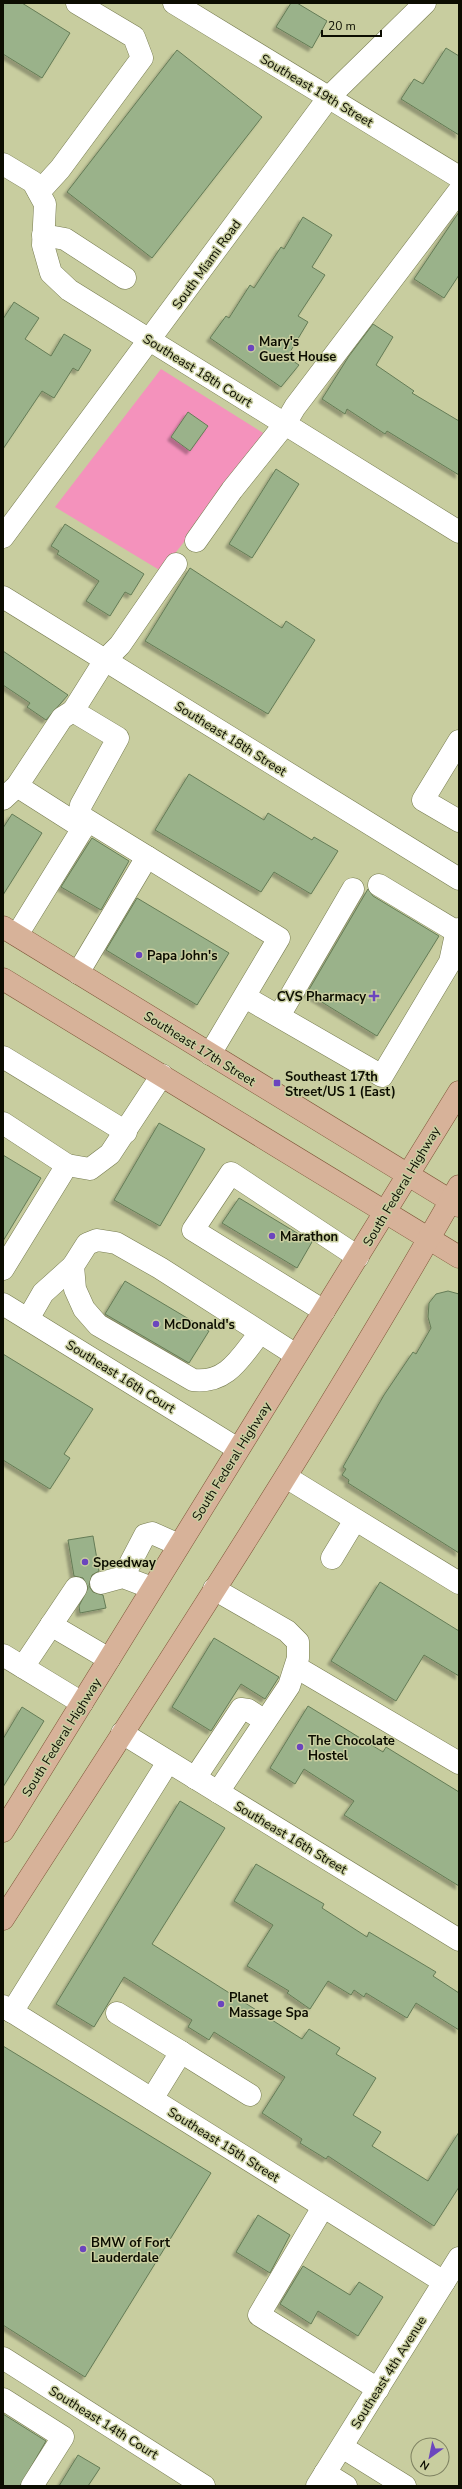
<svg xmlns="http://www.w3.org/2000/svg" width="462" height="2489" viewBox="0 0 462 2489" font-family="'Nunito Sans',sans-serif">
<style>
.green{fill:#f492bc}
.building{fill:#9ab28a;stroke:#657c56;filter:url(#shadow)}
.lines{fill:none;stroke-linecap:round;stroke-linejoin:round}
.minor-casing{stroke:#777c50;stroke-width:23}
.major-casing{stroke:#7e5638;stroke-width:23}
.minor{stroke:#fff;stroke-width:22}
.major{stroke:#d7b299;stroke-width:22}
.poi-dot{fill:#6b45be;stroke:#c8cd9f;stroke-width:1.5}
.labels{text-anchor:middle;stroke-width:3;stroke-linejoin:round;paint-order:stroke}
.street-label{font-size:13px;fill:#0c0d01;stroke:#c8cd9f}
.poi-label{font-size:13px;font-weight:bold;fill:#0c0d01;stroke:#c8cd9f;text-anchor:start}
</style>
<defs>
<filter id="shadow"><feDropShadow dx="-3.5" dy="3.5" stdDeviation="1" flood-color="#0004"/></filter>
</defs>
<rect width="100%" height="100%" fill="#c8cd9f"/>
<path class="green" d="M 161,369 L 268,436 L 161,571 L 55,507 Z"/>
<g class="building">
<path d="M 3,3 L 22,3 L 70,33 L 42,78 L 3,54 Z"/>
<path d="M 291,3 L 297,3 L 327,21 L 312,48 L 276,27 Z"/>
<path d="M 446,48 L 459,56 L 459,135 L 401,99 L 414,79 L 423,84 Z"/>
<path d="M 177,50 L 262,117 L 152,258 L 67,192 Z"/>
<path d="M 459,212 L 459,275 L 444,298 L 414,279 Z"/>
<path d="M 303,217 L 332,235 L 312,267 L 325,275 L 298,316 L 308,322 L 287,357 L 299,365 L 281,387 L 210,338 L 226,316 L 229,318 L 250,285 L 254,288 L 281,247 L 284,249 Z"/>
<path d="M 14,302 L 39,318 L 25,339 L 51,356 L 64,334 L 91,350 L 78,371 L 73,368 L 54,398 L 42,391 L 3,449 L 3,319 Z"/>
<path d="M 373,324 L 393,337 L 376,365 L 414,391 L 412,393 L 459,421 L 459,475 L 387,431 L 385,434 L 347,409 L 345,414 L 322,399 L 349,356 Z"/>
<path d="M 188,412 L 208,426 L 190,451 L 171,437 Z"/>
<path d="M 276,469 L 299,484 L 252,558 L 229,544 Z"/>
<path d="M 65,524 L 144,574 L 131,595 L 125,592 L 110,616 L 86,601 L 99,581 L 57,554 L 59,551 L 51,546 Z"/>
<path d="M 190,568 L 282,628 L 286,621 L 315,640 L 268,714 L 145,641 Z"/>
<path d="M 3,651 L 68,695 L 46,720 L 27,707 L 30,703 L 3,685 Z"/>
<path d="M 189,774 L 264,820 L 268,813 L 312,840 L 314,837 L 338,851 L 311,894 L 274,872 L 261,892 L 155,830 Z"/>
<path d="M 12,814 L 42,833 L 3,895 L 3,828 Z"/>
<path d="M 92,838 L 129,861 L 101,910 L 61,887 Z"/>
<path d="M 368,889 L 373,896 L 439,936 L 377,1036 L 307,993 Z"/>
<path d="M 137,898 L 229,953 L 197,1005 L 106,950 Z"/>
<path d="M 159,1123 L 205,1149 L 160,1226 L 114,1200 Z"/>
<path d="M 3,1155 L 41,1178 L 3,1241 Z"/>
<path d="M 239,1198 L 312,1242 L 297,1268 L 222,1223 Z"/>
<path d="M 125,1281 L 209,1331 L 189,1363 L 105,1314 Z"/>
<path d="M 448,1291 L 459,1294 L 459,1553 L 348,1483 L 349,1480 L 342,1475 L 346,1469 L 343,1467 L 384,1395 L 413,1352 L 416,1354 L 431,1328 L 428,1317 L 429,1303 L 436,1294 Z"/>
<path d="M 3,1354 L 93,1409 L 64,1454 L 70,1458 L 50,1489 L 3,1460 Z"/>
<path d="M 93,1536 L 99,1571 L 92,1575 L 89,1586 L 93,1592 L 103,1595 L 106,1608 L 80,1613 L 79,1606 L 88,1588 L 83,1578 L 74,1576 L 68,1540 Z"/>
<path d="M 380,1582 L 459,1631 L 459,1676 L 424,1655 L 396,1701 L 331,1661 Z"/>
<path d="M 214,1638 L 279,1677 L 265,1699 L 241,1684 L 211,1731 L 172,1707 Z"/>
<path d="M 308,1706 L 383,1752 L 386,1747 L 459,1792 L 459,1886 L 344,1815 L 354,1801 L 304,1769 L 295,1784 L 270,1768 Z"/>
<path d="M 22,1707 L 44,1721 L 3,1787 L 3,1739 Z"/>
<path d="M 180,1801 L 225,1828 L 152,1944 L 302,2039 L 309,2029 L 340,2048 L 336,2054 L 376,2078 L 353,2115 L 381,2132 L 372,2146 L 428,2181 L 459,2132 L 459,2187 L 434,2226 L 328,2156 L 326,2159 L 300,2143 L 302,2139 L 262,2113 L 285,2077 L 214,2032 L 209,2040 L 188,2027 L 192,2020 L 124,1977 L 94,2027 L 56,2004 Z"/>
<path d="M 256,1864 L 324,1904 L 322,1908 L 367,1937 L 369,1932 L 436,1972 L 433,1976 L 459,1993 L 459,2030 L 416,2003 L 407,2018 L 366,1993 L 364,1997 L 354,1990 L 351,1995 L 328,1981 L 310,2009 L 287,1993 L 289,1991 L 247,1966 L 273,1925 L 234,1901 Z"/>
<path d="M 3,2046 L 211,2173 L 85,2377 L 3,2325 Z"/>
<path d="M 258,2215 L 290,2235 L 270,2273 L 236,2252 Z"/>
<path d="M 303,2266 L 350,2295 L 359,2282 L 383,2297 L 358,2336 L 318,2311 L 311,2324 L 280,2304 Z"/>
<path d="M 3,2414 L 46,2441 L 20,2486 L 3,2486 Z"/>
<path d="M 78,2455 L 100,2468 L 88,2486 L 59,2486 Z"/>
</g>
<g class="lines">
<g class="minor-casing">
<g id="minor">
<path d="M 174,3 L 459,177"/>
<path d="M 3,164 L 33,182 L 45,204 L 43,245 L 51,273 L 69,290 L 459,532"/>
<path d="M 39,192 L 60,169 L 142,58 L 134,37 L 77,3"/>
<path d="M 43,235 L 65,239 L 125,278"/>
<path d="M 3,537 L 329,97 L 425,3"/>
<path d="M 196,541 L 232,490 L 285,424 L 295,407 L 459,191"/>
<path d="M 3,597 L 459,879"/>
<path d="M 73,711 L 62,718 L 17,786 L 83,828"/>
<path d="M 459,741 L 423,800 L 459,821"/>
<path d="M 3,799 L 17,786"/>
<path d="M 79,815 L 279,938 L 210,1054"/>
<path d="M 83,828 L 79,815 L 81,805 L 118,738 L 73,711 L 105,660 L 120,645 L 176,564"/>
<path d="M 379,885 L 457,932"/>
<path d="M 17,935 L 83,828"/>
<path d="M 78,973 L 147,857"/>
<path d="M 245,997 L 382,1076 L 450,962 L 456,934 L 459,929"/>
<path d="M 279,1016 L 353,889"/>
<path d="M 3,1057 L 126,1132"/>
<path d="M 3,1123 L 67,1165 L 3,1269"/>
<path d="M 67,1165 L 90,1169 L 110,1154 L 162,1075"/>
<path d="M 3,1304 L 238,1449"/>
<path d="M 324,1311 L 193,1230 L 231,1173 L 358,1257"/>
<path d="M 28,1319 L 43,1293 L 73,1266"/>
<path d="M 260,1333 C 241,1356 228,1384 193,1380 L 98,1325 L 84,1309 L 75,1289 L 73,1266 L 87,1244 L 97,1240 L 116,1243 L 160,1268 L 296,1355"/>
<path d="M 286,1477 L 459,1583"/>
<path d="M 332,1558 L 355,1520"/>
<path d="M 123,1577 L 145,1535 L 152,1533 L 179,1545"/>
<path d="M 101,1583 L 123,1577 L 152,1588"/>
<path d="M 214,1589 L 287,1631 L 298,1642 L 298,1658 L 289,1686 L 218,1792"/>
<path d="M 51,1625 L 109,1659"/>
<path d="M 3,1655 L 82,1703"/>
<path d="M 23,1667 L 76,1588"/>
<path d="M 296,1667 L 459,1763"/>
<path d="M 122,1733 L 459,1940"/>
<path d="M 195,1778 L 241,1709 L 248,1710 L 265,1721"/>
<path d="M 3,2006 L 444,2282"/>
<path d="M 12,2012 L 168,1762"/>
<path d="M 117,2013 L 181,2052"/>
<path d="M 152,2099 L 181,2052 L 250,2095"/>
<path d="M 323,2207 L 259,2315 L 378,2389"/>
<path d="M 3,2358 L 204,2486"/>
<path d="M 3,2399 L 63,2437 L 32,2486"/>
<path d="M 342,2447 L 405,2486"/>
<path d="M 325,2473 L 346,2486"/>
<path d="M 317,2486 L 459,2258"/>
</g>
</g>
<g class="major-casing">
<g id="major">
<path d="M 3,927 L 459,1206"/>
<path d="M 3,979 L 459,1257"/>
<path d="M 3,1831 L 459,1092"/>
<path d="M 3,1919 C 159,1677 317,1436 459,1186"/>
</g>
</g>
<use href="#minor" class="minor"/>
<use href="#major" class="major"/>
</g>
<g class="poi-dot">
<circle cx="251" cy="348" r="4"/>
<circle cx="139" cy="955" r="4"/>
<path d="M372 990h4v4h4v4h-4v4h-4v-4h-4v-4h4z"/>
<rect x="273" y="1079" width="8" height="8" rx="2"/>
<circle cx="272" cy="1236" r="4"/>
<circle cx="156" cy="1324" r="4"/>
<circle cx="85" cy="1562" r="4"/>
<circle cx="300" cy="1747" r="4"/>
<circle cx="221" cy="2004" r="4"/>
<circle cx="83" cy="2249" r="4"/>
</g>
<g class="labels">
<g class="street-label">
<text transform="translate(317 90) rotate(31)" y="5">Southeast 19th Street</text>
<text transform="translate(206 264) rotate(-54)" y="5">South Miami Road</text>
<text transform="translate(198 370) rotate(32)" y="5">Southeast 18th Court</text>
<text transform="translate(231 738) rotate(32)" y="5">Southeast 18th Street</text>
<text transform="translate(200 1048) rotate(32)" y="5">Southeast 17th Street</text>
<text transform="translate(401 1186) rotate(-59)" y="5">South Federal Highway</text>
<text transform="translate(121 1376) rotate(32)" y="5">Southeast 16th Court</text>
<text transform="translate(231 1461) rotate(-58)" y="5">South Federal Highway</text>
<text transform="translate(61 1737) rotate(-58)" y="5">South Federal Highway</text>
<text transform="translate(291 1837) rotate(31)" y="5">Southeast 16th Street</text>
<text transform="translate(224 2144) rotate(32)" y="5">Southeast 15th Street</text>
<text transform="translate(388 2372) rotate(-58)" y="5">Southeast 4th Avenue</text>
<text transform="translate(104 2422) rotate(32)" y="5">Southeast 14th Court</text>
</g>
<g class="poi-label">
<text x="259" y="346">Mary's<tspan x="259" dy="15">Guest House</tspan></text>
<text x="147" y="960">Papa John's</text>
<text x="366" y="1001" text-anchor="end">CVS Pharmacy</text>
<text x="285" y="1081">Southeast 17th<tspan x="285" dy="15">Street/US 1 (East)</tspan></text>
<text x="280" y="1241">Marathon</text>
<text x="164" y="1329">McDonald's</text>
<text x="93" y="1567">Speedway</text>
<text x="308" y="1745">The Chocolate<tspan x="308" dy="15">Hostel</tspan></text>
<text x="229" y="2002">Planet<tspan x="229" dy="15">Massage Spa</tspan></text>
<text x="91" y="2247">BMW of Fort<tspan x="91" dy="15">Lauderdale</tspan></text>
</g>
</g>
<rect width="462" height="2489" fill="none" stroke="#0c0d01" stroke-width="8"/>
<g transform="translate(430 2457) rotate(213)"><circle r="19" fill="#c8cd9f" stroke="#7d8060"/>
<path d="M0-3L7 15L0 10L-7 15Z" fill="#6b45be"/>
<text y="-6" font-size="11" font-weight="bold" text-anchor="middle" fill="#0c0d01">N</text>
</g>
<path d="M322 30v6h59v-6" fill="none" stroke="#0c0d01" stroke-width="2"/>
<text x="328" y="30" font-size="12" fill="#0c0d01" stroke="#c8cd9f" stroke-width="3" paint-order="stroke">20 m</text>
</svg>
